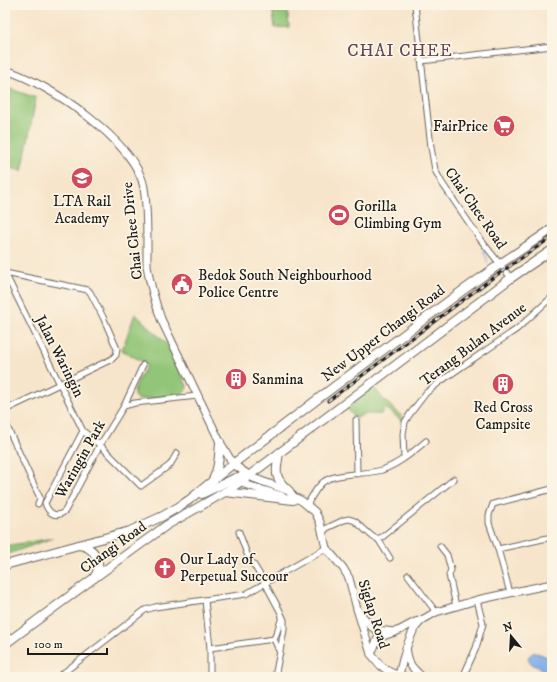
<svg xmlns="http://www.w3.org/2000/svg" width="557" height="682" viewBox="0 0 557 682" font-family="'IM FELL DW Pica',serif">
<style>
.green{fill:#91c577;stroke:#56704a}
.water{fill:#7faee9;stroke:#4e6582}
.lines{fill:none;stroke-linecap:round;stroke-linejoin:round}
.stream{stroke:#7faee9;stroke-width:1.5}
.minor-casing{stroke:#696259;stroke-width:7}
.tertiary-casing{stroke:#696259;stroke-width:9}
.secondary-casing{stroke:#696259;stroke-width:9}
.primary-casing{stroke:#696259;stroke-width:10}
.minor{stroke:#fff;stroke-width:5}
.tertiary{stroke:#fff;stroke-width:7}
.secondary{stroke:#fff;stroke-width:7}
.primary{stroke:#fff;stroke-width:8}
.rail-casing{stroke:#1c1c1c;stroke-width:3}
.rail{stroke:#fcf5e5;stroke-width:1.5;stroke-dasharray:4.5;stroke-linecap:butt}
.labels{text-anchor:middle;stroke-width:3.5;stroke-linejoin:round;paint-order:stroke}
.poi-label{font-size:15px;fill:#1c1c1c;stroke:#fcf5e5;text-anchor:start}
.street-label{font-size:15px;fill:#1c1c1c;stroke:#fcf5e5}
.quarter-label{font-size:17px;letter-spacing:1px;fill:#5e4659;stroke:#fcf5e5}
</style>
<rect width="100%" height="100%" fill="#fcf5e5"/>
<filter id="ink" filterUnits="userSpaceOnUse"><feTurbulence type="fractalNoise" baseFrequency=".025" numOctaves="2"/><feDisplacementMap in="SourceGraphic" scale="8" xChannelSelector="R" yChannelSelector="G"/><feConvolveMatrix kernelMatrix="1 2 1 2 8 2 1 2 1" color-interpolation-filters="sRGB"/></filter>
<filter id="wash" filterUnits="userSpaceOnUse"><feTurbulence type="fractalNoise" baseFrequency=".012" numOctaves="4" result="noise"/><feDisplacementMap in="SourceGraphic" scale="16" xChannelSelector="R" yChannelSelector="G"/><feGaussianBlur stdDeviation="0.9" result="paint"/><feColorMatrix in="noise" values="0 0 0 0 0 0 0 0 0 0 0 0 0 0 0 0 0 1.4 0 .05"/><feComposite in="paint" operator="in"/></filter>
<g filter="url(#wash)">
<rect width="100%" height="100%" fill="#f7e5cb"/>
<g class="green">
<path d="M 272,5 L 287,5 L 289,27 L 275,28 Z"/>
<path d="M 5,87 L 36,98 L 22,171 L 5,167 Z"/>
<path d="M 135,314 L 168,345 L 187,386 C 186,391 184,394 178,395 L 138,400 C 136,398 135,398 134,395 C 132,390 143,372 146,367 L 146,364 L 122,350 Z"/>
<path d="M 372,385 L 384,400 L 405,419 L 403,422 L 386,408 L 381,414 L 363,414 L 356,419 L 345,406 Z"/>
<path d="M 53,538 L 5,555 L 5,546 Z"/>
</g>
<path class="water" d="M 535,652 L 552,659 L 552,673 C 545,670 515,661 535,652 Z"/>
<g class="lines">
<path class="stream" d="M 485,250 L 484,252 L 487,259 L 487,263"/>
</g>
</g>
<g filter="url(#ink)">
<g class="lines">
<g class="minor-casing">
<g id="minor">
<path d="M 415,5 L 431,147 L 435,170 L 442,183 L 480,239 L 511,278"/>
<path d="M 421,61 L 552,46"/>
<path d="M 5,273 L 83,431 L 100,445 L 141,486 L 170,465 L 177,453"/>
<path d="M 5,273 L 88,290 L 90,292 L 103,317 L 117,349 L 116,355 L 112,359 L 5,410"/>
<path d="M 124,406 L 135,403 L 197,396"/>
<path d="M 356,420 L 357,474"/>
<path d="M 5,422 L 40,498 L 38,504"/>
<path d="M 83,431 L 45,503 C 48,513 56,519 65,511 L 100,445 L 124,406 L 143,365"/>
<path d="M 404,458 L 403,434 L 405,422 L 410,414 L 426,393 L 441,381 L 517,329 L 552,297"/>
<path d="M 307,505 C 311,498 315,490 321,484 C 331,472 366,475 382,470 C 399,464 413,452 426,441"/>
<path d="M 239,532 L 247,554 L 265,583 L 280,611 L 284,620 L 284,630 L 275,677"/>
<path d="M 322,533 L 327,528 L 344,520 L 349,519 L 355,521 L 373,537 C 378,540 382,538 386,534 L 454,479"/>
<path d="M 378,539 L 390,558"/>
<path d="M 440,546 L 447,555 L 451,570 L 449,575 L 456,606"/>
<path d="M 498,549 L 552,537"/>
<path d="M 408,575 L 436,612"/>
<path d="M 510,593 L 498,549 L 489,523 L 489,515 L 493,504 L 552,489"/>
<path d="M 205,600 L 210,648 L 210,677"/>
<path d="M 210,648 L 274,639"/>
<path d="M 280,653 L 274,639 L 277,632 L 282,617"/>
<path d="M 58,677 L 145,610 L 155,607 L 246,594 L 326,548"/>
<path d="M 463,677 L 476,648 L 483,624 L 477,600"/>
</g>
</g>
<g class="tertiary-casing">
<g id="tertiary">
<path d="M 5,70 C 47,82 137,142 144,188 C 147,206 147,226 147,245 C 147,252 147,259 147,266 C 150,284 155,302 161,319 L 220,442 L 233,464"/>
<path d="M 371,654 L 378,638 L 383,636 L 400,630 L 415,622 L 422,620 L 436,612 L 477,600 L 552,584"/>
<path d="M 399,675 L 403,659 L 408,643 L 414,629 L 422,620"/>
</g>
</g>
<g class="secondary-casing">
<g id="secondary">
<path d="M 233,464 L 253,478 L 289,491 L 294,497 L 302,501 L 315,512 L 320,522 L 326,548 L 343,568 L 349,578 L 357,609 L 371,654 L 380,665 L 388,671 L 392,673 L 405,677"/>
<path d="M 239,478 L 247,485 L 282,496"/>
<path d="M 358,611 L 372,627 L 376,630 L 395,632"/>
<path d="M 406,648 C 409,665 410,666 422,677"/>
</g>
</g>
<g class="primary-casing">
<g id="primary">
<path d="M 279,453 C 276,472 273,477 289,491"/>
<path d="M 213,480 C 219,468 219,455 220,442"/>
<path d="M 225,492 L 293,500"/>
<path d="M 202,494 L 235,478 L 248,475"/>
<path d="M 79,545 C 95,547 104,563 94,578"/>
<path d="M 5,565 L 130,531 L 163,516 L 180,506 L 189,500 L 233,464 L 323,395 L 462,291 L 500,264 L 552,229"/>
<path d="M 5,644 L 94,578 L 167,525 L 225,492 L 242,481 L 511,278 L 552,250"/>
</g>
</g>
<use href="#minor" class="minor"/>
<use href="#tertiary" class="tertiary"/>
<use href="#secondary" class="secondary"/>
<use href="#primary" class="primary"/>
<g class="rail-casing">
<path id="rail" d="M 328,401 L 491,279 L 552,237"/>
</g>
<use href="#rail" class="rail"/>
</g>
</g>
<defs>
<g id="supermarket-disc" transform="scale(1.15)"><circle r="9.5" fill="#d1495b" stroke="#fcf5e5"/><path d="M-6-5.5h2.5l.6 2H6L4.5 2H-2.5L-4.4-4H-6ZM-1.5 3.2a1.3 1.3 0 1 0 .1 0ZM3 3.2a1.3 1.3 0 1 0 .1 0Z" fill="#fff"/></g>
<g id="school-disc" transform="scale(1.15)"><circle r="9.5" fill="#d1495b" stroke="#fcf5e5"/><path d="M0-5L7-2L0 1L-7-2ZM-4 1L0 2.5L4 1V4Q0 6-4 4Z" fill="#fff"/></g>
<g id="stadium-disc" transform="scale(1.15)"><circle r="9.5" fill="#d1495b" stroke="#fcf5e5"/><path d="M0-5a6.5 5 0 1 0 0 10a6.5 5 0 1 0 0-10ZM-3.5-1.8h7v3.6h-7Z" fill="#fff"/></g>
<g id="civic-disc" transform="scale(1.15)"><circle r="9.5" fill="#d1495b" stroke="#fcf5e5"/><path d="M-.6-6.5H3V-4.5H.6V-3L4-1V1h2V6H-6V1h2V-1L-.6-3ZM-1.2 2.5V6h2.4V2.5Z" fill="#fff"/></g>
<g id="building-disc" transform="scale(1.15)"><circle r="9.5" fill="#d1495b" stroke="#fcf5e5"/><path d="M-4-6H4V6H1V3H-1V6H-4ZM-2.5-4.3h1.7v1.8h-1.7ZM.8-4.3h1.7v1.8H.8ZM-2.5-1h1.7V.8h-1.7ZM.8-1h1.7V.8H.8Z" fill="#fff"/></g>
<g id="church-disc" transform="scale(1.15)"><circle r="9.5" fill="#d1495b" stroke="#fcf5e5"/><path d="M-1.2-6h2.4v3.5h3.3v2.4h-3.3V6h-2.4V-.1h-3.3v-2.4h3.3Z" fill="#fff"/></g>
</defs>
<g fill-rule="evenodd">
<use href="#supermarket-disc" x="504" y="126"/>
<use href="#school-disc" x="82" y="178"/>
<use href="#stadium-disc" x="339" y="215"/>
<use href="#civic-disc" x="182" y="284"/>
<use href="#building-disc" x="236" y="379"/>
<use href="#building-disc" x="503" y="384"/>
<use href="#church-disc" x="165" y="568"/>
</g>
<g class="labels">
<g class="poi-label">
<text x="488" y="131" text-anchor="end">FairPrice</text>
<text x="82" y="206" text-anchor="middle">LTA Rail<tspan x="82" dy="17">Academy</tspan></text>
<text x="354" y="211">Gorilla<tspan x="354" dy="17">Climbing Gym</tspan></text>
<text x="198" y="280">Bedok South Neighbourhood<tspan x="198" dy="17">Police Centre</tspan></text>
<text x="252" y="384">Sanmina</text>
<text x="503" y="412" text-anchor="middle">Red Cross<tspan x="503" dy="17">Campsite</tspan></text>
<text x="180" y="564">Our Lady of<tspan x="180" dy="17">Perpetual Succour</tspan></text>
</g>
<g class="street-label">
<text transform="translate(476 208) rotate(55)" y="5">Chai Chee Road</text>
<text transform="translate(132 231) rotate(-96)" y="5">Chai Chee Drive</text>
<text transform="translate(383 333) rotate(-37)" y="5">New Upper Changi Road</text>
<text transform="translate(473 344) rotate(-37)" y="5">Terang Bulan Avenue</text>
<text transform="translate(60 356) rotate(63)" y="5">Jalan Waringin</text>
<text transform="translate(80 459) rotate(-61)" y="5">Waringin Park</text>
<text transform="translate(113 547) rotate(-36)" y="5">Changi Road</text>
<text transform="translate(374 614) rotate(72)" y="5">Siglap Road</text>
</g>
<g class="quarter-label">
<text x="400" y="56">CHAI CHEE</text>
</g>
</g>
<rect width="557" height="682" fill="none" stroke="#fcf5e5" stroke-width="20"/>
<g transform="translate(511 636) rotate(342)" stroke="#fcf5e5" stroke-width="3" paint-order="stroke">
<path d="M0-3L7 15L0 10L-7 15Z" fill="#1c1c1c"/>
<text y="-6" font-size="11" font-weight="bold" text-anchor="middle" fill="#1c1c1c">N</text>
</g>
<path d="M28 648v6h79v-6" fill="none" stroke="#1c1c1c" stroke-width="2"/>
<text x="34" y="648" font-size="12" fill="#1c1c1c" stroke="#fcf5e5" stroke-width="3" paint-order="stroke">100 m</text>
</svg>
